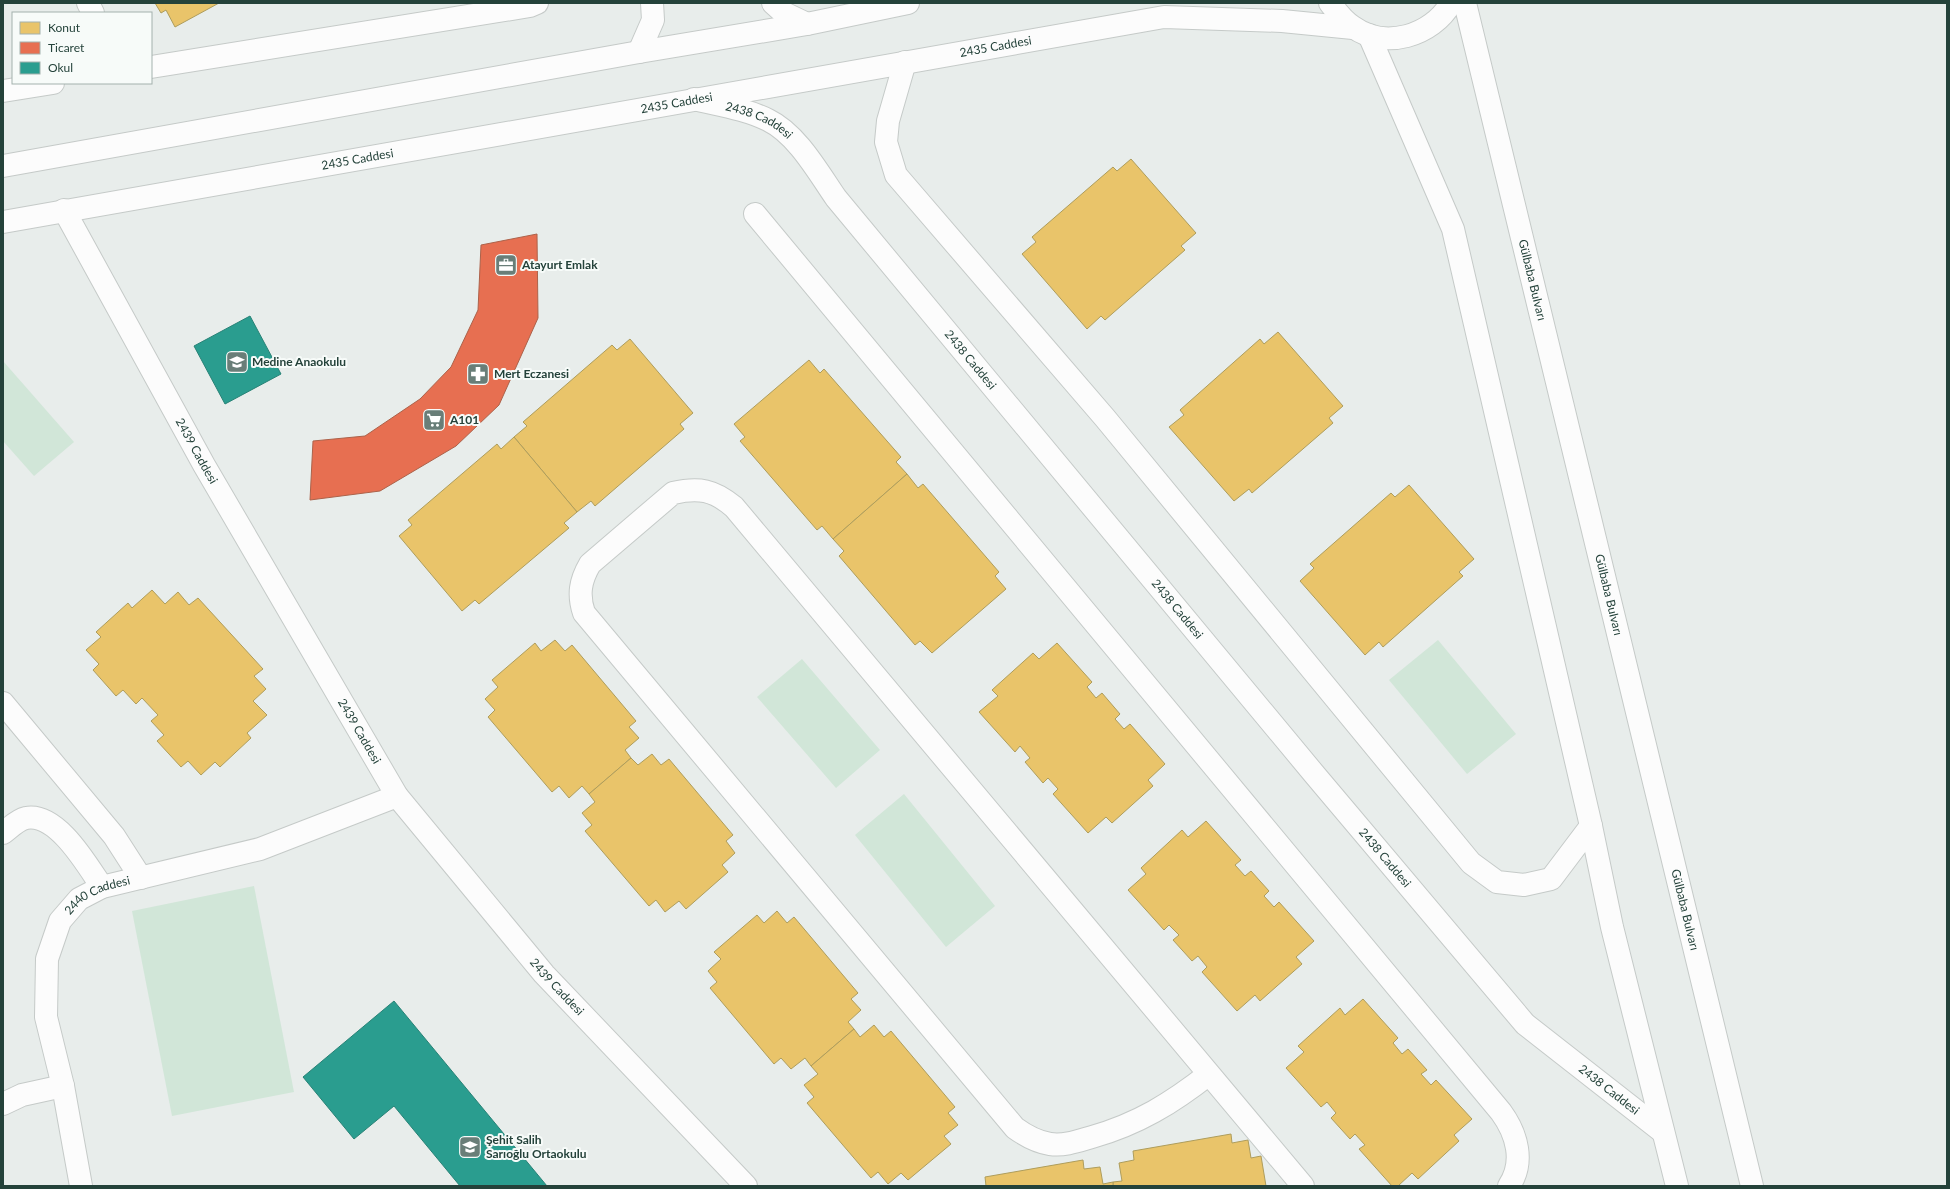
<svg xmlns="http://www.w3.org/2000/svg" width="1950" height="1189" viewBox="0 0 1950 1189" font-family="Lato,sans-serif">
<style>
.green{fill:#d1e6d8}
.homes{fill:#e9c46a;stroke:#ae9d5c}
.shops{fill:#e76f51;stroke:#ac624a}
.schools{fill:#2a9d8f;stroke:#288276}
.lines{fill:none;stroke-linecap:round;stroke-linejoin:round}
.minor-casing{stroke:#c5cac8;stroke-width:24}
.minor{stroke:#fcfcfc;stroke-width:22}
.labels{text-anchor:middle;stroke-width:4;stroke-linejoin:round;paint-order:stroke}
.street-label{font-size:12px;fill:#24423a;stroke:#f7fbf9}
.poi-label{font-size:12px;font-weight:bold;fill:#24423a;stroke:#f7fbf9;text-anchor:start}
</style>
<rect width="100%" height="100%" fill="#e8edeb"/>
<g class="green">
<path d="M 3,361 L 74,442 L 34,476 L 3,441 Z"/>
<path d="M 1438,640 L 1516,734 L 1467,774 L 1389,680 Z"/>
<path d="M 802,659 L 880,750 L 836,788 L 757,697 Z"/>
<path d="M 904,794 L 995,906 L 946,947 L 855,835 Z"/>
<path d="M 254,886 L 294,1092 L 172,1116 L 132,911 Z"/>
</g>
<g class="homes">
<path d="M 155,3 L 219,3 L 175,27 L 166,10 L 161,13 Z"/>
<path d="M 1131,159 L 1196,233 L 1181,246 L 1185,250 L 1105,320 L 1101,316 L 1087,329 L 1022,254 L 1036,242 L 1032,237 L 1113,167 L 1117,171 Z"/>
<path d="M 1278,332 L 1343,406 L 1329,418 L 1333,423 L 1252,493 L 1249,489 L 1234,501 L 1169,427 L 1184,415 L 1180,410 L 1260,339 L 1264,344 Z"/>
<path d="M 630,339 L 693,413 L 680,424 L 684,429 L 595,506 L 591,501 L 577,512 L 514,437 L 527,426 L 523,422 L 612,345 L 617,350 Z"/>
<path d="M 809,360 L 820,373 L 824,369 L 901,457 L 896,462 L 907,474 L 833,539 L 822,526 L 817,530 L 740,441 L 745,437 L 734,424 Z"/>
<path d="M 514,437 L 577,512 L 564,523 L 569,528 L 479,604 L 475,600 L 462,611 L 399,536 L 412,525 L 408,520 L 497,444 L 501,449 Z"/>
<path d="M 907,474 L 918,488 L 923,484 L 999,572 L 995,576 L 1006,589 L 932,653 L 920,641 L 915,645 L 839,556 L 844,551 L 833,539 Z"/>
<path d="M 1409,485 L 1474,559 L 1459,572 L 1463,576 L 1383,647 L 1379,642 L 1365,655 L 1300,581 L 1314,568 L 1310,564 L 1391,493 L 1395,497 Z"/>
<path d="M 152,590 L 165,604 L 178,592 L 189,605 L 198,598 L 263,669 L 254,676 L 266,689 L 253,701 L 267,715 L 247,733 L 251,738 L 220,767 L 215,762 L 201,775 L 188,761 L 181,767 L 157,741 L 164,735 L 151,721 L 158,715 L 142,698 L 136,704 L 123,690 L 116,696 L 93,670 L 99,664 L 86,650 L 101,637 L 96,632 L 128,603 L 132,608 Z"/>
<path d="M 555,640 L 565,651 L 572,645 L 636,721 L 629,727 L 639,738 L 625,750 L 631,758 L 589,794 L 582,786 L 569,798 L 559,786 L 552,792 L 488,717 L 495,710 L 485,699 L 498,687 L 492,680 L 535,643 L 541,651 Z"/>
<path d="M 1057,643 L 1092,682 L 1087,687 L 1096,698 L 1102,693 L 1120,714 L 1115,719 L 1124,729 L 1130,724 L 1165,764 L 1148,780 L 1153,786 L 1112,823 L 1106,817 L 1088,833 L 1053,794 L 1058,789 L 1048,778 L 1043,783 L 1025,762 L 1030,758 L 1020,746 L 1015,752 L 979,712 L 998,696 L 992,690 L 1033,653 L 1039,659 Z"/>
<path d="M 652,754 L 661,765 L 669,759 L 733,835 L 726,841 L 735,853 L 722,865 L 728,872 L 686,909 L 679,901 L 665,912 L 656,900 L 649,906 L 585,831 L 592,825 L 582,813 L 595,802 L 589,794 L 631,758 L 638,765 Z"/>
<path d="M 1206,821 L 1241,860 L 1235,865 L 1245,876 L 1251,871 L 1269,891 L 1264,896 L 1274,907 L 1279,902 L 1314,941 L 1296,957 L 1302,964 L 1260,1001 L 1255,995 L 1237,1011 L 1202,972 L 1207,967 L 1198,956 L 1192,961 L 1173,940 L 1179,935 L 1169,925 L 1164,930 L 1128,890 L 1146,874 L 1141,868 L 1182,830 L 1188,837 Z"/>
<path d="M 777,911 L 787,923 L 794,917 L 858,993 L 851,999 L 861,1010 L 848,1022 L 854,1029 L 811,1066 L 805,1058 L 791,1069 L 781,1058 L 774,1064 L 710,988 L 717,982 L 708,971 L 721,959 L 714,952 L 757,915 L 764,923 Z"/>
<path d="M 1363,999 L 1398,1038 L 1393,1043 L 1402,1054 L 1408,1049 L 1427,1070 L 1421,1074 L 1431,1085 L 1436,1080 L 1472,1119 L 1454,1135 L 1459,1141 L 1418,1179 L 1412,1173 L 1398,1186 L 1392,1186 L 1359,1149 L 1365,1145 L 1355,1134 L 1350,1139 L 1331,1118 L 1336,1113 L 1327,1102 L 1321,1107 L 1286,1068 L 1304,1052 L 1298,1046 L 1340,1008 L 1345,1015 Z"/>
<path d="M 874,1025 L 884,1037 L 891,1031 L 955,1107 L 948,1113 L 958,1125 L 944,1136 L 951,1144 L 908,1180 L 901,1173 L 888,1184 L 878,1172 L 871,1178 L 807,1103 L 814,1097 L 804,1085 L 818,1074 L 811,1066 L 854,1029 L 860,1037 Z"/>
<path d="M 1231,1134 L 1232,1143 L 1248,1140 L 1251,1158 L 1261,1156 L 1266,1186 L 1113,1186 L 1113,1182 L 1122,1181 L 1119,1163 L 1134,1160 L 1133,1151 Z"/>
<path d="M 1083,1160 L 1084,1169 L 1100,1167 L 1103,1184 L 1113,1182 L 1113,1186 L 986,1186 L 985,1177 Z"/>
</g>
<path class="shops" d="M 537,234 L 538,318 L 499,405 L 456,446 L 380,491 L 310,500 L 313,441 L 365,436 L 420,399 L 451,367 L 478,310 L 481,245 Z"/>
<g class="schools">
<path d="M 250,316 L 281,374 L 225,404 L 194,346 Z"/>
<path d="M 394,1001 L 547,1186 L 460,1186 L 394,1106 L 354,1139 L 303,1077 Z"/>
</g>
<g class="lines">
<g class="minor-casing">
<g id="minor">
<path d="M 88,3 L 93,13"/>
<path d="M 773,3 L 784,13 L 807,24"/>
<path d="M 1330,3 C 1337,12 1343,21 1353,27 C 1385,50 1432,36 1451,3"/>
<path id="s1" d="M 1465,3 L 1752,1186"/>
<path d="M 1369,35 L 1453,229 L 1591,826 L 1612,927 L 1677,1186"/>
<path d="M 639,52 L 653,20 L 652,3"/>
<path d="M 905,62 L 888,121 L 886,142 L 896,175 L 1105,418 L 1471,863 L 1497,882 L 1524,885 L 1551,879 L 1591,826"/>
<path d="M 151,67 L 530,6 L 537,3"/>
<path d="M 3,91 L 53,83"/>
<path id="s2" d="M 694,99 C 719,105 746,109 768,120 C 797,134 818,172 836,198 L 1315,775 L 1525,1024 L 1663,1132"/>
<path d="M 3,166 L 639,52 L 807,24 L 908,3"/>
<path id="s3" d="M 64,210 L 204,465 L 397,796 L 544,974 L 746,1186"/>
<path d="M 755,214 L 1501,1112 C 1517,1134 1525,1162 1509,1186"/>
<path id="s4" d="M 3,222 L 1164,17 L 1282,21 L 1353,28"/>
<path d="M 3,703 L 114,836 L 141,878"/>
<path d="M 3,833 C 10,828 17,820 26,818 C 57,812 87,865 102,887"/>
<path d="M 1209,1074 C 1172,1103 1138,1124 1092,1137 C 1078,1141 1065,1146 1050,1144 C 1037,1142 1026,1136 1015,1128 L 584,613 C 578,595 580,581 590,564 L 673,493 C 699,487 714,490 734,507 L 1303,1186"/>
<path d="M 3,1104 L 22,1095 L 63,1086"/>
<path id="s5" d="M 81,1186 L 63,1086 L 46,1017 L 47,959 L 60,921 L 79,899 L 102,887 L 260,849 L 397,796"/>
</g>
</g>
<use href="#minor" class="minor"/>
</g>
<defs>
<g id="office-square" transform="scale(1.15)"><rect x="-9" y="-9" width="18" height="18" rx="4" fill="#697e78" stroke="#f7fbf9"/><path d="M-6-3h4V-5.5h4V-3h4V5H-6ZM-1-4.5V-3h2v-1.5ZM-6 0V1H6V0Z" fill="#fff"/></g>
<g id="school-square" transform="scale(1.15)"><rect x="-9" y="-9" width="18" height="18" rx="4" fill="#697e78" stroke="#f7fbf9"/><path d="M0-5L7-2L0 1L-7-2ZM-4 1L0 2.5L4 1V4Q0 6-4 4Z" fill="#fff"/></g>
<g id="pharmacy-square" transform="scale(1.15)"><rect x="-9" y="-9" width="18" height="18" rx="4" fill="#697e78" stroke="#f7fbf9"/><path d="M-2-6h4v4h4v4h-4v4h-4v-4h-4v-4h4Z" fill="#fff"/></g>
<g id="supermarket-square" transform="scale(1.15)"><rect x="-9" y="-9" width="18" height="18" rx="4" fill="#697e78" stroke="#f7fbf9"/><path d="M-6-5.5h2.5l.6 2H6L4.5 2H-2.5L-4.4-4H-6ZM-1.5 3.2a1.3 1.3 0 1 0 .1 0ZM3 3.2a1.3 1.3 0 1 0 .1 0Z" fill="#fff"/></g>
</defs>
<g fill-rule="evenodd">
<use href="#office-square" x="506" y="265"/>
<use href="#school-square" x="237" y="362"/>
<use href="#pharmacy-square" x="478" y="374"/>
<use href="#supermarket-square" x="434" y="420"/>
<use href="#school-square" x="470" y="1147"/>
</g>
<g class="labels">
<g class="street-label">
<text dy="4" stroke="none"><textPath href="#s4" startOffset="1008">2435 Caddesi</textPath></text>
<text dy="4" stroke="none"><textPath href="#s4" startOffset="684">2435 Caddesi</textPath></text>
<text dy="4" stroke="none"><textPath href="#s2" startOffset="69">2438 Caddesi</textPath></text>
<text dy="4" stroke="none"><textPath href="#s4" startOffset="360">2435 Caddesi</textPath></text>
<text dy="4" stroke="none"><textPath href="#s1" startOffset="285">Gülbaba Bulvarı</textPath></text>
<text dy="4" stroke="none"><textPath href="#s2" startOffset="392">2438 Caddesi</textPath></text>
<text dy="4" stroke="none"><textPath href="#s3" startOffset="275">2439 Caddesi</textPath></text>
<text dy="4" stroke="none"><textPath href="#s1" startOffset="609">Gülbaba Bulvarı</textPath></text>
<text dy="4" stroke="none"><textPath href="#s2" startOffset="716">2438 Caddesi</textPath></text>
<text dy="4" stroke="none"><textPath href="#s3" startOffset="599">2439 Caddesi</textPath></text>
<text dy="4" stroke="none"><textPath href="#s2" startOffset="1040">2438 Caddesi</textPath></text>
<text dy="4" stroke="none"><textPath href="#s5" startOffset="318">2440 Caddesi</textPath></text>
<text dy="4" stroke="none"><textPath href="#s1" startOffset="933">Gülbaba Bulvarı</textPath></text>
<text dy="4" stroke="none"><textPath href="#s3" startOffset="923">2439 Caddesi</textPath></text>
<text dy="4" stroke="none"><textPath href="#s2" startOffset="1364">2438 Caddesi</textPath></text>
</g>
<g class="poi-label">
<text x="522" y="269">Atayurt Emlak</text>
<text x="252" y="366">Medine Anaokulu</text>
<text x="494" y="378">Mert Eczanesi</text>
<text x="450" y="424">A101</text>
<text x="486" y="1144">Şehit Salih<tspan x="486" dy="14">Sarıoğlu Ortaokulu</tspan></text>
</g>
</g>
<rect width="1950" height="1189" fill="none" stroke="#24423a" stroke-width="8"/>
<rect x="12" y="12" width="140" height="72" fill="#f7fbf9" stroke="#a3b1ad"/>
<rect x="20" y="22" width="20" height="12" fill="#e9c46a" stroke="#a3b1ad"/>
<text x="48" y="32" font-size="12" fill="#24423a">Konut</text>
<rect x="20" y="42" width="20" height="12" fill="#e76f51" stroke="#a3b1ad"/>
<text x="48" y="52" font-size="12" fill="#24423a">Ticaret</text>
<rect x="20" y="62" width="20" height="12" fill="#2a9d8f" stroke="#a3b1ad"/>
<text x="48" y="72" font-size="12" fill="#24423a">Okul</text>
</svg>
